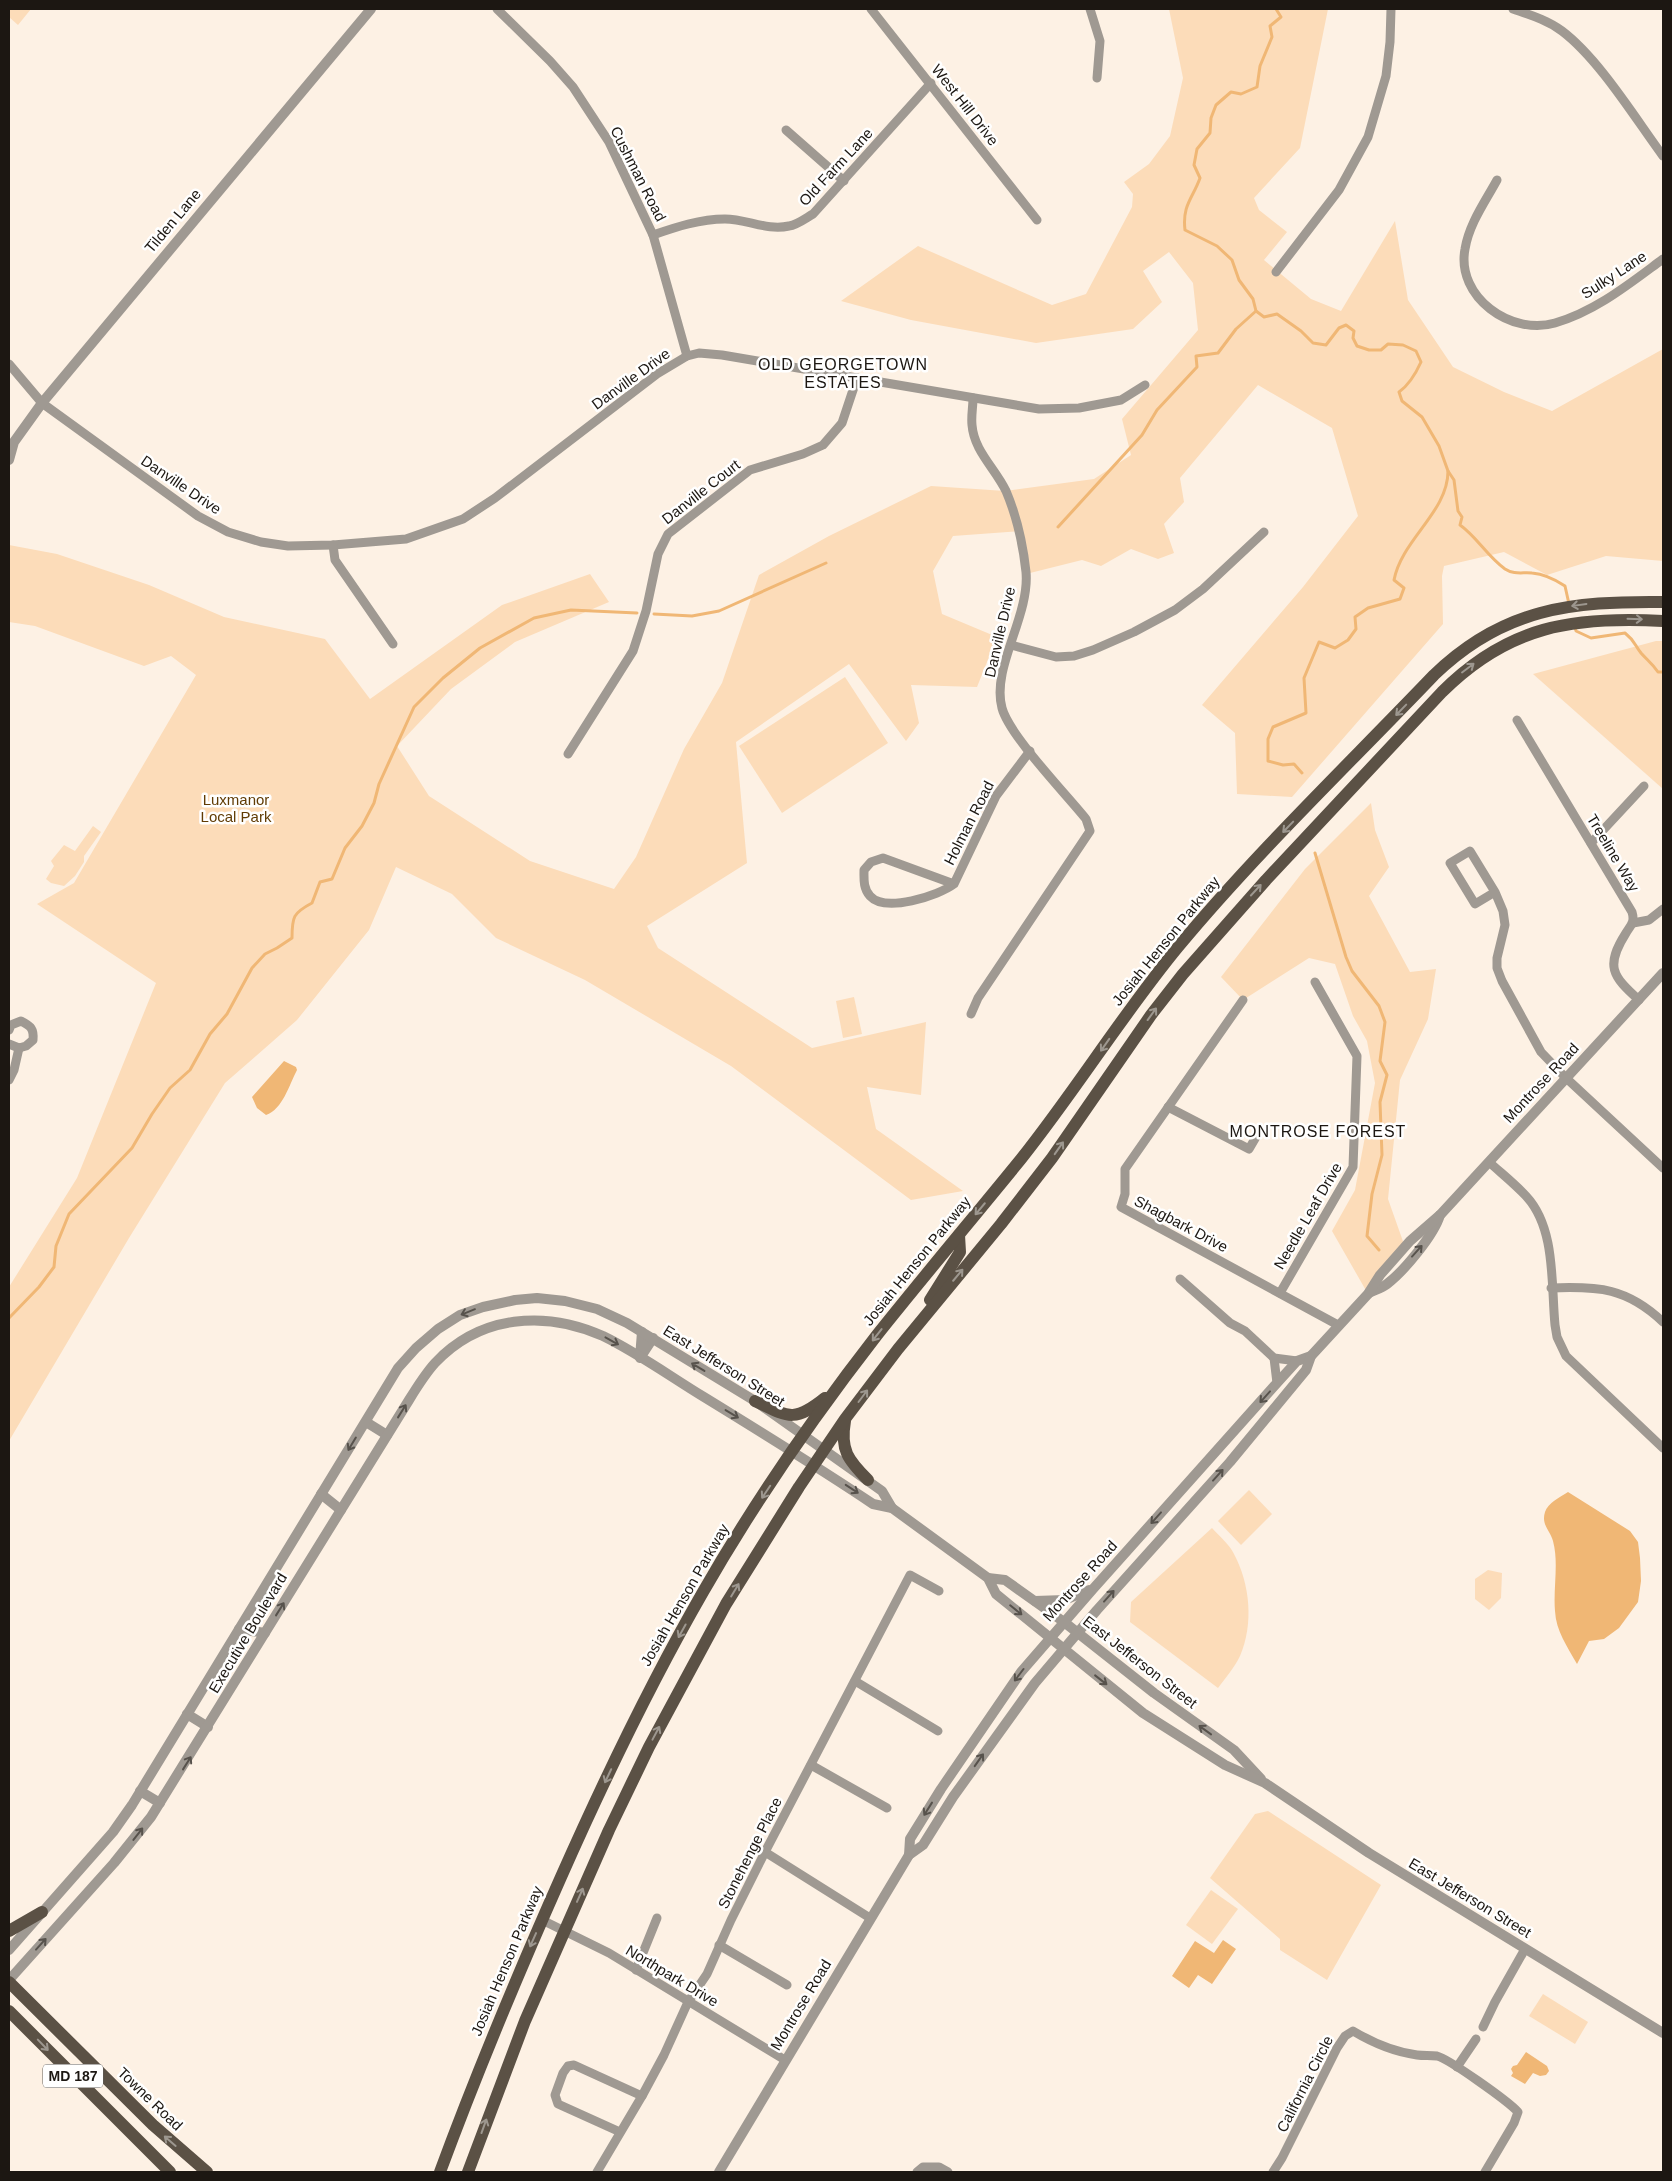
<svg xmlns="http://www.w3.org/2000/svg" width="1672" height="2181" viewBox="0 0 1672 2181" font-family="Helvetica,sans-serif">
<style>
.green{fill:#fcdcb9}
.water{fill:#f0b775}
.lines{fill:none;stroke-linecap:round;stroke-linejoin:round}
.stream{stroke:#f0b775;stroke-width:3}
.minor{stroke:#9f9992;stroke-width:9}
.tertiary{stroke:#9f9992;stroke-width:10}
.primary{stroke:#5b5145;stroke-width:12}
.oneway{stroke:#9d978f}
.oneway2{stroke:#57524c}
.labels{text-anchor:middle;stroke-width:5;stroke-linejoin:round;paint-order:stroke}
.shield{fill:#fff;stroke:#605d59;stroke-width:1}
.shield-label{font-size:14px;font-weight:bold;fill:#1c1712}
.street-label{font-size:15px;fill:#1c1712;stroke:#fff}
.park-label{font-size:15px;fill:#613c05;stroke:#fff}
.neighbourhood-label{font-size:16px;letter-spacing:1px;fill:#1c1712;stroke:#fff}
</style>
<rect width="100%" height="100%" fill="#fdf1e4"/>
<g class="green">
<path d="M 9,9 L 31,9 L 18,25 L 9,17 Z"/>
<path d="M 1169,9 L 1328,9 L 1300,148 L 1254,198 L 1259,210 L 1287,232 L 1264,260 L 1311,299 L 1341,311 L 1395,221 L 1408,300 L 1453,367 L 1504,392 L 1552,411 L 1663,349 L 1663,561 L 1606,556 L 1547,575 L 1504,552 L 1444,566 L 1442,576 L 1443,624 L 1292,797 L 1237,794 L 1235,733 L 1202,705 L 1303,587 L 1358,516 L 1332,428 L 1258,385 L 1180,478 L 1184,502 L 1164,524 L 1174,553 L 1158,559 L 1131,549 L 1101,566 L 1082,560 L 1026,574 L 1020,531 L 953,536 L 933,571 L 942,614 L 997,637 L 977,687 L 911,685 L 919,723 L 906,741 L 849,664 L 736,742 L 747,863 L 647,926 L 658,948 L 812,1048 L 926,1022 L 921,1095 L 867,1087 L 876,1129 L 963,1191 L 911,1200 L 731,1066 L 585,980 L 496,938 L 452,894 L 396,867 L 369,930 L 297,1020 L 225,1083 L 129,1238 L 9,1441 L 9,1287 L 77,1178 L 156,983 L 37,904 L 74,883 L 196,675 L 171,656 L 144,666 L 35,626 L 9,622 L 9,545 L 57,554 L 149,585 L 224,617 L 325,639 L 370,699 L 502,605 L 590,574 L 609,602 L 515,642 L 451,689 L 397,746 L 429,796 L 530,861 L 614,889 L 636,857 L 684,749 L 722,683 L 759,575 L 829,536 L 931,486 L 1005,491 L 1094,479 L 1131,455 L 1122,419 L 1198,330 L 1193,283 L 1169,252 L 1143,271 L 1162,302 L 1133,329 L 1036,343 L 911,320 L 841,301 L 918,246 L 1052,305 L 1086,294 L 1132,207 L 1133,194 L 1124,182 L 1149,164 L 1170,136 L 1183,78 Z"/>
<path d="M 1656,641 L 1663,641 L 1663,789 L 1533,674 Z"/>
<path d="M 845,677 L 888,743 L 782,813 L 739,746 Z"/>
<path d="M 1371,803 L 1375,830 L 1389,867 L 1369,896 L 1410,972 L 1436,969 L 1428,1019 L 1400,1080 L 1388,1199 L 1405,1247 L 1368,1294 L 1332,1231 L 1355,1190 L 1375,1083 L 1367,1041 L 1353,1016 L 1335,964 L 1309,958 L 1243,1000 L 1221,977 L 1305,869 Z"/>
<path d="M 93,826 L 101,832 L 84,856 L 84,862 L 75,876 L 64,886 L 51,883 L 46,879 L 54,866 L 51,861 L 64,845 L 75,851 Z"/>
<path d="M 854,997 L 862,1034 L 843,1038 L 836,1001 Z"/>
<path d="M 1249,1490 L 1272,1514 L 1241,1545 L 1218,1521 Z"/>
<path d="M 1212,1528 C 1219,1536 1229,1544 1234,1554 C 1250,1584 1254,1624 1240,1656 C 1235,1667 1226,1677 1218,1688 L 1130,1622 L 1131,1602 Z"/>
<path d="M 1488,1570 L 1502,1573 L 1501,1598 L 1489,1610 L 1475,1599 L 1475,1579 Z"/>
<path d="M 1268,1811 L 1381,1885 L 1327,1980 L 1280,1950 L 1280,1939 L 1210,1878 L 1255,1814 Z"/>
<path d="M 1211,1890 L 1238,1909 L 1212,1944 L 1186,1925 Z"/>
<path d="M 1543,1994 L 1588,2022 L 1575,2044 L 1529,2016 Z"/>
</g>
<g class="water">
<path d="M 284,1061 L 296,1067 L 297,1070 C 289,1085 283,1109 266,1115 L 257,1108 L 252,1097 Z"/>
<path d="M 1568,1492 L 1630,1531 L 1638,1542 L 1640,1558 L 1641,1581 L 1638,1602 L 1619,1628 L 1604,1639 L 1589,1641 L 1577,1664 C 1567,1646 1556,1631 1555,1611 C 1553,1588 1559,1563 1553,1541 C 1550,1530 1541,1525 1545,1512 C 1548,1503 1560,1497 1568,1492 Z"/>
<path d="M 1223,1940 L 1236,1949 L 1212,1984 L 1198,1975 L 1189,1988 L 1172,1976 L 1195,1941 L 1214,1953 Z"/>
<path d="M 1526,2052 L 1547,2066 L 1549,2071 L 1546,2075 L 1540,2076 L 1533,2073 L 1525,2084 L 1511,2076 L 1513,2073 L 1511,2069 L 1513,2066 L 1517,2065 Z"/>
</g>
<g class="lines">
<g class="stream">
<path d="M 1276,9 L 1281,17 L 1270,26 L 1272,37 L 1260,66 L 1257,87 L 1241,94 L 1231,92 L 1216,105 L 1211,118 L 1210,133 L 1197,149 L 1194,165 L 1200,178 C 1193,198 1182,205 1185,230 L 1217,246 L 1232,260 L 1239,280 L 1253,299 L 1256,311 L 1264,317 L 1277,314 L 1301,331 L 1313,343 L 1326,345 L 1339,328 L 1346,325 L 1354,331 L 1353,338 L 1357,346 L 1369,350 L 1381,350 L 1388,344 L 1403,345 L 1416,351 L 1421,362 C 1416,373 1409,385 1399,392 L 1402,401 L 1422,417 L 1439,446 L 1448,471 L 1454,480 L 1458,511 L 1462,517 L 1460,525 C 1477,537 1487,556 1505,569 C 1514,575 1523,572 1532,573 C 1544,574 1556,580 1565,586 L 1569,604"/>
<path d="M 1058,527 L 1142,435 L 1157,410 L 1197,367 L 1196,356 L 1218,353 L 1236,329 L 1256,311"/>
<path d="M 654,614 L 692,616 L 719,611 L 826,563"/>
<path d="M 1575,627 L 1576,631 L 1591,638 L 1625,633 C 1635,641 1634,644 1641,653 C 1647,660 1652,663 1658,672 L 1663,672"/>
<path d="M 1302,773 L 1294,764 L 1283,765 L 1268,761 L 1268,739 L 1273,727 L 1306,713 L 1304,678 L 1319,642 L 1335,648 L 1348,640 L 1356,629 L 1355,617 L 1368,608 L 1400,599 L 1404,588 L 1394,580 C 1402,539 1448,512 1448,471"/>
<path d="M 1315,853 L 1346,957 L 1352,971 L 1379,1006 L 1385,1022 L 1380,1061 L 1387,1075 L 1380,1102 L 1382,1155 L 1372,1194 L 1367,1236 L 1379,1250"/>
<path d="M 9,1318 L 39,1287 L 54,1267 L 56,1246 L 69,1214 L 132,1148 L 152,1114 L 170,1088 L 190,1070 L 210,1034 L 227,1014 L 252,968 L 265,954 L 277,948 L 292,938 C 292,917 293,913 312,903 L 320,882 L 332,879 L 345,848 L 362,826 L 374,803 L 379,784 L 414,707 L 443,678 L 480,648 L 534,618 L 571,610 L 637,613"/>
</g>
<g class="minor">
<path d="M 497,9 L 550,61 L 573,87 L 609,142 L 653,235 L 687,356"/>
<path d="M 871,9 L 1037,220"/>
<path d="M 1090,9 L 1100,41 L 1097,78"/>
<path d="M 1513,9 C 1530,15 1547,20 1562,31 C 1599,59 1635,118 1663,156"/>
<path d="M 786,130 L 844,181"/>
<path d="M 1497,180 C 1485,202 1469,224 1465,249 C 1456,297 1511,336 1555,323 C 1596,311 1629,284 1663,259"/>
<path d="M 653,235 C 676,227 700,219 725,219 C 747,219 767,231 789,226 C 797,225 806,218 813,214 L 931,83"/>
<path d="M 1276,272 L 1339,190 L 1368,137 L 1386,76 L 1390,42 L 1391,9"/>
<path d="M 9,364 L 42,403 L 198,516 L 228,532 L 261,542 L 288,546 L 333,545 L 406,539 L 463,519 L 495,498 L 657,374 L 687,356 L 699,353 L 722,355 L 1039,409 L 1079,408 L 1121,400 L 1145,385"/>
<path d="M 333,545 L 335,560 L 393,644"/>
<path d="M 1011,645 L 1056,657 L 1074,656 L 1093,650 L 1134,632 L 1175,610 L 1203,589 L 1264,532"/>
<path d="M 1517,720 L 1632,912 C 1635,922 1631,925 1626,933 C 1605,966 1612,976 1639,1000"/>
<path d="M 568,754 L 633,651 L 646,611 L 658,554 L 668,534 L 750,470 L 803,454 L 823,445 L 842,423 L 857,378"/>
<path d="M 1591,843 L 1644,786"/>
<path d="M 954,884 L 883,858 L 871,862 L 864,870 C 864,879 863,888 870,896 C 885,913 938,896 954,884 L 996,796 L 1030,751"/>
<path d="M 1495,892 L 1475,904 L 1450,863 L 1470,851 L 1495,892 L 1503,911 L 1505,925 L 1497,958 L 1497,968 L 1502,981 L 1541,1052 L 1565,1077 L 1663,1168"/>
<path d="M 1633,923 L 1649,920 L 1663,909"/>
<path d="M 1243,1000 L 1125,1169 L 1125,1194 L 1121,1207 L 1338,1325"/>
<path d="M 971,1014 L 978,998 L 1090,831 L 1086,819 C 1066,794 1009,735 1002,708 C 991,668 1030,616 1026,572 C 1023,544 1017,517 1006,491 C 995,468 974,451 972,425 C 971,416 973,407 973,398"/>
<path d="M 9,1030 L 11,1025 L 21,1021 C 31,1026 34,1029 33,1040 L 26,1046 L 19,1048 L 9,1044"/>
<path d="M 9,1080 L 14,1070 L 19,1048"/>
<path d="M 1168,1107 L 1249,1149 L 1256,1137"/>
<path d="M 1489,1162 C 1501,1173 1515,1184 1526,1196 C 1556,1228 1551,1284 1555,1325 L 1557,1337 L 1566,1356 L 1663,1448"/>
<path d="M 1180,1279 L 1230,1323 L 1245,1331 L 1274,1358 L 1297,1361"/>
<path d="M 1551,1288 C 1599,1286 1627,1288 1663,1322"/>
<path d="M 1280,1293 L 1353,1167 L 1357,1056 L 1315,982"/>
<path d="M 1274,1358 L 1277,1383"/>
<path d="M 855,1681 L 938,1731"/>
<path d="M 811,1765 L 887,1808"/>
<path d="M 765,1852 L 870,1918"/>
<path d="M 542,1920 L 609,1953 L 785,2060"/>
<path d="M 719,1945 L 787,1985"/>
<path d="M 636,1970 L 657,1918"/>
<path d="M 1483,2027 L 1495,2002 L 1525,1949"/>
<path d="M 1457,2067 L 1476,2039"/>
<path d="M 620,2132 L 558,2104 L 555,2095 L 563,2073 L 568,2066 L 574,2065 L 642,2096"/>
<path d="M 597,2172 L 642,2096 L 664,2055 L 688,2002 L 707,1974 L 731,1920 L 765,1852 L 910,1575 L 939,1591"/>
<path d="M 917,2172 L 923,2167 L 939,2167 L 948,2172"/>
<path d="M 1273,2172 L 1282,2158 L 1337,2048 L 1345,2036 L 1353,2031 C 1373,2043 1394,2052 1417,2055 C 1424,2056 1430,2055 1437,2056 C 1449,2059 1508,2101 1518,2112 L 1514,2123 L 1485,2172"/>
</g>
<g class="tertiary">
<path d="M 9,460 L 14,442 L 42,403 L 371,9"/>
<path d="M 1369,1293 C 1375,1290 1382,1288 1387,1284 C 1404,1271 1434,1235 1440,1215"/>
<path d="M 642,1332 L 640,1358 L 653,1338"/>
<path d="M 366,1422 L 387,1435"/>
<path d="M 321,1494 L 341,1510"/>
<path d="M 988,1578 L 1005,1580 L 1064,1622 L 1154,1693 L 1234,1750 L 1261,1779"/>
<path d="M 1035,1601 L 1065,1600 L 1089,1590"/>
<path d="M 239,1629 L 265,1633"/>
<path d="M 187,1714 L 208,1727"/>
<path d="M 140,1791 L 160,1803"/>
<path d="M 909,1855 L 910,1839 L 941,1789 L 1021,1672 L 1093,1589 L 1277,1383 L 1297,1361 L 1311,1356"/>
<path d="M 9,1950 L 113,1832 L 132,1805 L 398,1368 L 416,1348 L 438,1329 L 460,1315 L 483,1307 L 515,1300 L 537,1298 L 565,1301 L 597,1309 L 627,1323 L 755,1401 L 882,1491 L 892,1508"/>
<path d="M 9,1980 L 114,1863 L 151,1817 L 409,1400 C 417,1387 425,1374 435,1363 C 480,1315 545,1310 603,1336 C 638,1353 671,1377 704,1397 C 761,1432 818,1467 873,1504 L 892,1508 L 988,1578 L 996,1594 L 1143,1713 L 1225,1765 L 1265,1783 L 1369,1853 L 1663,2033"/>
<path d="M 719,2172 L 909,1855 L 923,1845 L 953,1797 L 1035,1683 L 1097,1610 L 1230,1462 L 1306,1370 L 1311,1356 L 1368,1294 L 1380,1275 L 1410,1241 L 1441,1214 L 1663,973"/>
</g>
<g class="primary">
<path d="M 930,1300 L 960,1252 L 959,1235"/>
<path d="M 755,1401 C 788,1417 794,1423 825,1398"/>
<path d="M 845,1421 C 840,1450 848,1460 868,1480"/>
<path d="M 9,1931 L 42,1912"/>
<path d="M 9,1982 L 153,2125 L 207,2172"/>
<path d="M 9,2011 L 170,2172"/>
<path d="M 440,2172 C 477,2072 518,1974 561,1877 C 604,1780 650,1684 703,1592 C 754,1503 814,1416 877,1335 C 924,1276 973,1218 1021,1159 C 1076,1090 1122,1015 1178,947 C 1257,852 1349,764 1434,675 C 1503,608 1572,601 1663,602"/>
<path d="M 468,2172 L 525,2021 L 609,1830 L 649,1747 L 726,1604 L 799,1487 L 845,1419 L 898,1349 L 1001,1224 L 1052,1158 L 1151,1015 L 1183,974 L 1266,880 L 1442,692 C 1508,626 1573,616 1663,621"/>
</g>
</g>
<defs><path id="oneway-shaft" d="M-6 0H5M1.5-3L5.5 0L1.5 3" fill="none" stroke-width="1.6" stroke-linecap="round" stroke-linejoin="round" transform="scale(1.25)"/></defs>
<g class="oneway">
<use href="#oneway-shaft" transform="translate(1579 605) rotate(172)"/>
<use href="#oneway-shaft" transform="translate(1635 619) rotate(2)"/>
<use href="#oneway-shaft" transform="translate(1468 668) rotate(-37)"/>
<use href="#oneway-shaft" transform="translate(1401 710) rotate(134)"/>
<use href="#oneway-shaft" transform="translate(1288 827) rotate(134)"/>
<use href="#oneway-shaft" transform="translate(1256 890) rotate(-47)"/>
<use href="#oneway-shaft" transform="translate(1152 1014) rotate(-54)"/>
<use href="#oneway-shaft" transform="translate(1105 1045) rotate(125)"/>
<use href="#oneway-shaft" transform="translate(1059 1148) rotate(-55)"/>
<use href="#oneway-shaft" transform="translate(980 1209) rotate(130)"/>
<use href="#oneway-shaft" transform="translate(958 1275) rotate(-50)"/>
<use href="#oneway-shaft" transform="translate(877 1335) rotate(128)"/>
<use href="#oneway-shaft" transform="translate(863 1396) rotate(-53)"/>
<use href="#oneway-shaft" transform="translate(766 1492) rotate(124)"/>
<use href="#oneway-shaft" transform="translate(735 1590) rotate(-59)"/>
<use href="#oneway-shaft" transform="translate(682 1631) rotate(119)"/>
<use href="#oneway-shaft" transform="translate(656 1733) rotate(-62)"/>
<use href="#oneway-shaft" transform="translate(608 1776) rotate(115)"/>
<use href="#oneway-shaft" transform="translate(580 1895) rotate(-66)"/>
<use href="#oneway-shaft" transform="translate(533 1940) rotate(114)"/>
<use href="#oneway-shaft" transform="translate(43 2045) rotate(46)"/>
<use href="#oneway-shaft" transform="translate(484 2126) rotate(-70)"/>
<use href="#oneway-shaft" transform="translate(170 2141) rotate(-139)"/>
</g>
<g class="oneway2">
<use href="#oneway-shaft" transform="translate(1417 1251) rotate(-48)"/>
<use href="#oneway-shaft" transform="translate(468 1312) rotate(158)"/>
<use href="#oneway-shaft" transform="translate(612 1341) rotate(29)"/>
<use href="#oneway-shaft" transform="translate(698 1367) rotate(-149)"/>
<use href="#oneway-shaft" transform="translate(1265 1397) rotate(132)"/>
<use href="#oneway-shaft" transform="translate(402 1411) rotate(-58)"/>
<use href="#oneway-shaft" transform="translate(732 1414) rotate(31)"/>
<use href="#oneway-shaft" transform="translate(352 1444) rotate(121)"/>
<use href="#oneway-shaft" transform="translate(1218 1475) rotate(-48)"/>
<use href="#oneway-shaft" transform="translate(852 1489) rotate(33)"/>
<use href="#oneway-shaft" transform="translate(1156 1518) rotate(132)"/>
<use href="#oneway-shaft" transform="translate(1109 1596) rotate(-48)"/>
<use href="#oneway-shaft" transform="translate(280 1609) rotate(-58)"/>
<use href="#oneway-shaft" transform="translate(1016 1610) rotate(39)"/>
<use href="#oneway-shaft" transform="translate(1019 1675) rotate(127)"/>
<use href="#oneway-shaft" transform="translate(1101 1680) rotate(38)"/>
<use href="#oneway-shaft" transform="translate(1205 1730) rotate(-144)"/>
<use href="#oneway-shaft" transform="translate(979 1760) rotate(-55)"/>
<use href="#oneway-shaft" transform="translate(187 1763) rotate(-58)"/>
<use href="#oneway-shaft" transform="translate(928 1809) rotate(122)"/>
<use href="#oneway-shaft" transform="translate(138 1834) rotate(-52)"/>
<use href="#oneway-shaft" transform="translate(41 1944) rotate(-48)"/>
</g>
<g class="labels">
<rect class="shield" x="43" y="2064.5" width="60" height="23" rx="4"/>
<g class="shield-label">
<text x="73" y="2081">MD 187</text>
</g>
<g class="street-label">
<text transform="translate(965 105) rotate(52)" y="5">West Hill Drive</text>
<text transform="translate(836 167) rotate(-47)" y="5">Old Farm Lane</text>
<text transform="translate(638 174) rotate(63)" y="5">Cushman Road</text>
<text transform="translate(173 221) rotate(-50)" y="5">Tilden Lane</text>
<text transform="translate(1614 275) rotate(-33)" y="5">Sulky Lane</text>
<text transform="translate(631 379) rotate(-36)" y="5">Danville Drive</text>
<text transform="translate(181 485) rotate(34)" y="5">Danville Drive</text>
<text transform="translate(701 492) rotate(-38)" y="5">Danville Court</text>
<text transform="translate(1000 632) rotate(-77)" y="5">Danville Drive</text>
<text transform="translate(969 823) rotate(-63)" y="5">Holman Road</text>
<text transform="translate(1613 853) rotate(59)" y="5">Treeline Way</text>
<text transform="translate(1166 941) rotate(-51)" y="5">Josiah Henson Parkway</text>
<text transform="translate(1541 1083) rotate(-47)" y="5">Montrose Road</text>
<text transform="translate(1308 1216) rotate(-60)" y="5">Needle Leaf Drive</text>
<text transform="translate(1181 1224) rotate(28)" y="5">Shagbark Drive</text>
<text transform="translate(917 1261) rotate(-51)" y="5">Josiah Henson Parkway</text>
<text transform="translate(724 1366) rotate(32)" y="5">East Jefferson Street</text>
<text transform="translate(1080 1581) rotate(-48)" y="5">Montrose Road</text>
<text transform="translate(685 1595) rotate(-60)" y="5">Josiah Henson Parkway</text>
<text transform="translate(248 1633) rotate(-59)" y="5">Executive Boulevard</text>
<text transform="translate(1140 1662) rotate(38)" y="5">East Jefferson Street</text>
<text transform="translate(750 1853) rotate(-63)" y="5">Stonehenge Place</text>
<text transform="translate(1470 1898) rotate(31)" y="5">East Jefferson Street</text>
<text transform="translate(507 1961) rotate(-67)" y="5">Josiah Henson Parkway</text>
<text transform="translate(672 1976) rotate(31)" y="5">Northpark Drive</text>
<text transform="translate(801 2005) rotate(-59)" y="5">Montrose Road</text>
<text transform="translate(1305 2084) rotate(-63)" y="5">California Circle</text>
<text transform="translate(150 2099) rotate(44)" y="5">Towne Road</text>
</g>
<g class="park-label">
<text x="236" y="805">Luxmanor<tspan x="236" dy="17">Local Park</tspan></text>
</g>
<g class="neighbourhood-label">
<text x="843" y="370">OLD GEORGETOWN<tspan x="843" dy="18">ESTATES</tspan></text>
<text x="1318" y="1137">MONTROSE FOREST</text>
</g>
</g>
<rect width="1672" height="2181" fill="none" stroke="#1c1712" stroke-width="20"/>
</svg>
